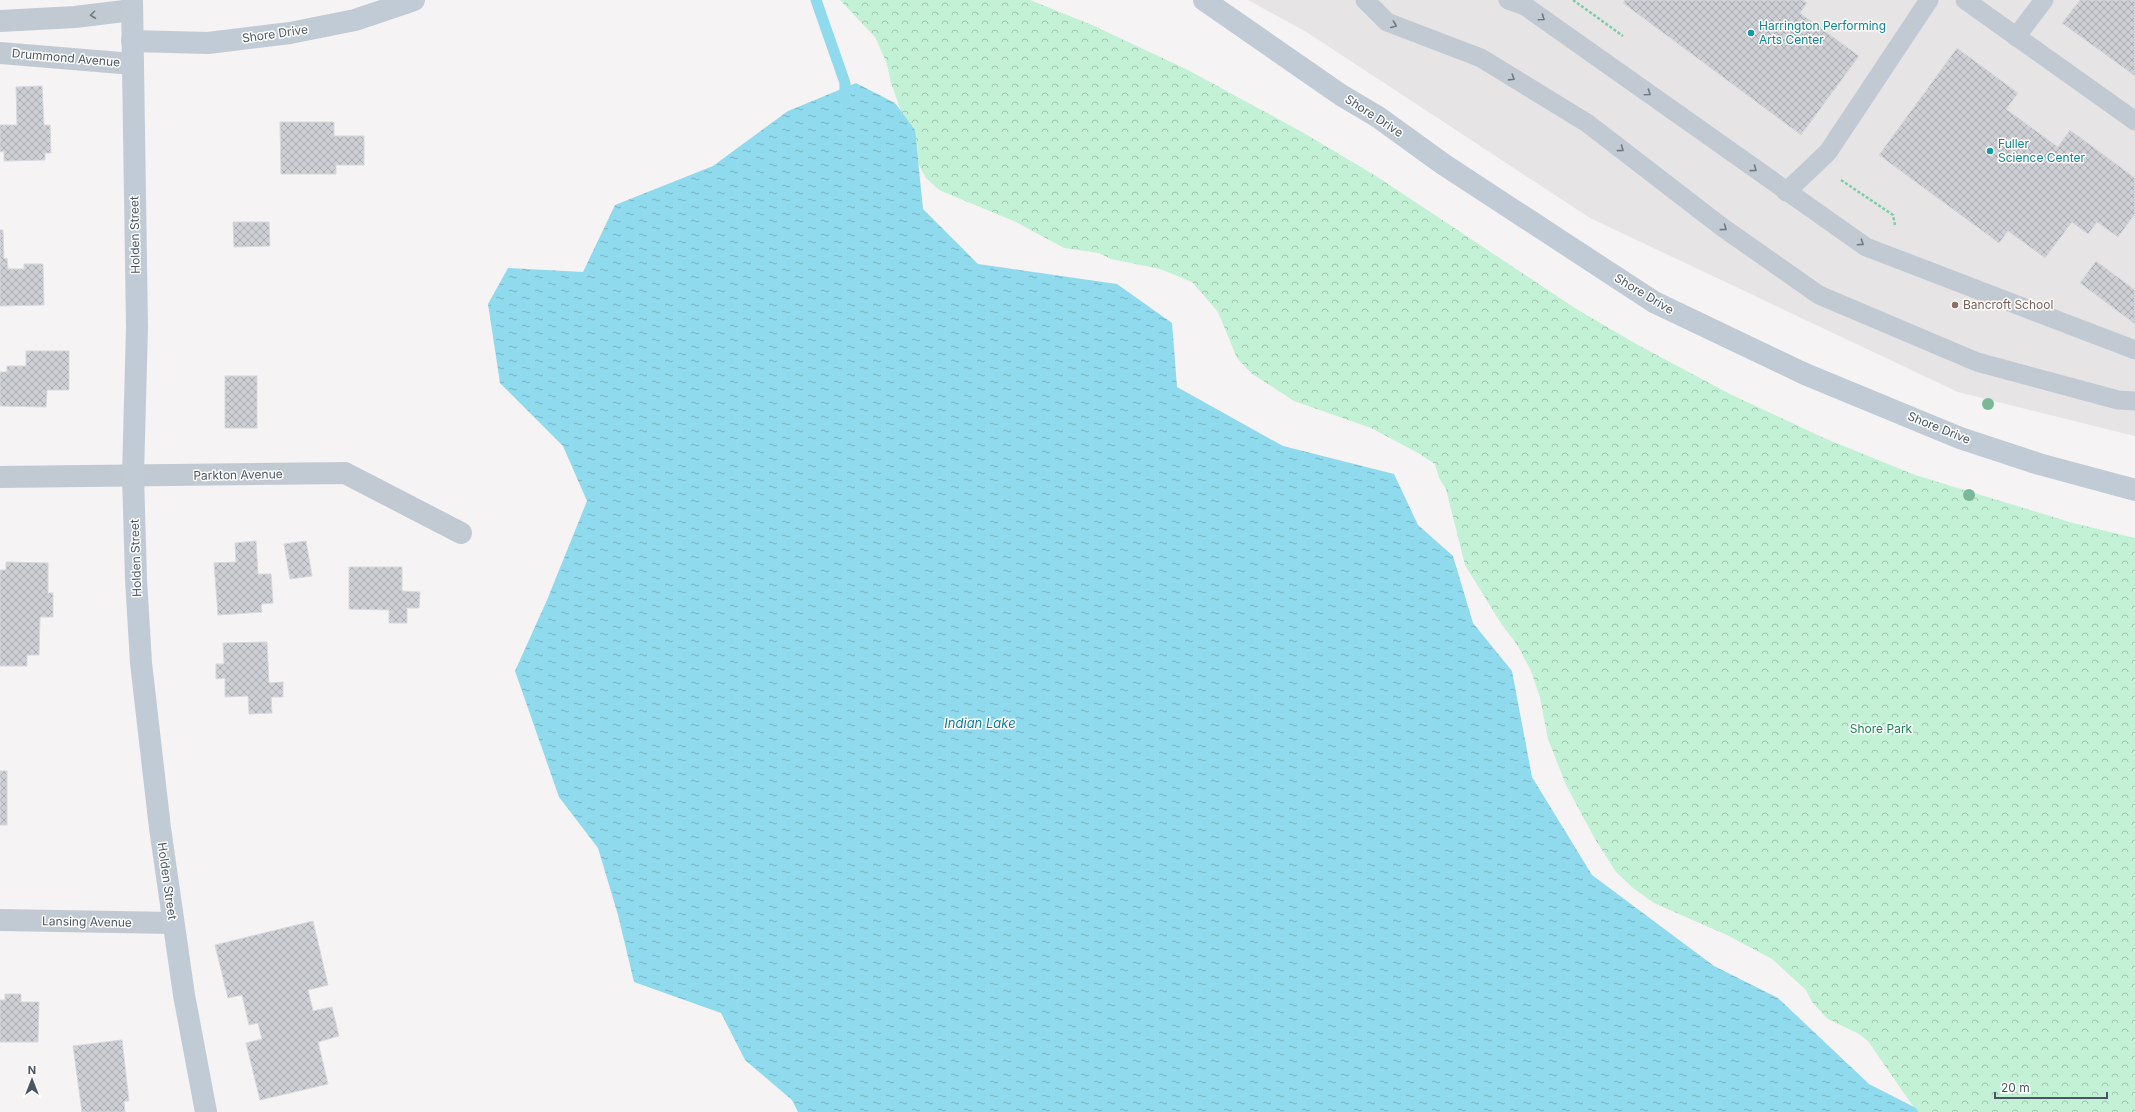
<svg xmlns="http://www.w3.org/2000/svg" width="2135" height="1112" viewBox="0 0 2135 1112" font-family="Inter,sans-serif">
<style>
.education{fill:#e6e4e5}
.park{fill:url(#park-crowns)}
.water{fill:url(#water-ripples)}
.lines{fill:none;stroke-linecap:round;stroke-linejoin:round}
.stream{stroke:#90daee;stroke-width:11}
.building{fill:url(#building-cross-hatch);stroke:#d7d9de}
.path{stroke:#7ad0a6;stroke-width:2.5;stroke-dasharray:3 2;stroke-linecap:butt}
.lane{stroke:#c1cad2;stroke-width:19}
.street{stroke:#c1cad2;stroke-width:22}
.secondary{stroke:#c1cbd6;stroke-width:22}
.tree{fill:#7bb799}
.oneway{stroke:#6e7983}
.culture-dot{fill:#0f9aa8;stroke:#fff;stroke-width:1.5}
.education-dot{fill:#8d6e63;stroke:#fff;stroke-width:1.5}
.labels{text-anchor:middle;stroke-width:3;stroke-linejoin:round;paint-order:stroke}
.culture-label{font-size:12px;fill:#0d838f;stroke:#fff;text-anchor:start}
.street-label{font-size:12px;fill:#4a5661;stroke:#fff}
.education-label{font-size:12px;fill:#785e54;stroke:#fff;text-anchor:start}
.park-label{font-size:12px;fill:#17864f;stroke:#fff}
.water-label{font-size:13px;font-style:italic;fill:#0c7c9b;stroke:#fff}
</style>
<defs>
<pattern id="park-crowns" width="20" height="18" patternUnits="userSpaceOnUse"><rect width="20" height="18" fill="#c3f1d5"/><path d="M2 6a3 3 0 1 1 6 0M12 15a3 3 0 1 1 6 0" fill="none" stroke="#a0c6b0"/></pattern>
<pattern id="water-ripples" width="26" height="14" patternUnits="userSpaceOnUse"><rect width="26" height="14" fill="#90daee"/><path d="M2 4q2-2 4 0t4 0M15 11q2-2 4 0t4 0" fill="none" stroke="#78b4c4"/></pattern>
<pattern id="building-cross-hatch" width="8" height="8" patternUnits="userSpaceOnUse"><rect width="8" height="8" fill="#cdcfd5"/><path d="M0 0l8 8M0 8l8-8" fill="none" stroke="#a8abb0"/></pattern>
</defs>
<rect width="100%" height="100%" fill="#f5f3f3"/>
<path class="education" d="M 1248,0 L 2135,0 L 2135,436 L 1958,392 L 1590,218 L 1308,33 Z"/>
<path class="park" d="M 840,0 L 1030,0 L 1092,25 L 1188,70 L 1302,132 L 1376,176 L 1578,310 L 1638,345 L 1730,394 L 1824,438 L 1915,475 L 2073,523 L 2135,538 L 2135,1112 L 1917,1112 L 1868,1041 L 1859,1034 L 1828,1019 L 1812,1002 L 1806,990 L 1772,959 L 1727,935 L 1654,903 L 1633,888 L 1616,872 L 1595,839 L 1566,785 L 1548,739 L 1540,698 L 1531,671 L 1518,646 L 1502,625 L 1465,565 L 1446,489 L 1439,478 L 1435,464 L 1418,453 L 1371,428 L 1294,401 L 1251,373 L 1237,358 L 1218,312 L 1192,282 L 1160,269 L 1111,259 L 1099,253 L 1064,248 L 1016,222 L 939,190 L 926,178 L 916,160 L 904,120 L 891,83 L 887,64 L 875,37 Z"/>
<path class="water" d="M 856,83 L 895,103 L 915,130 L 923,209 L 978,264 L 1117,284 L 1172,323 L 1177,387 L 1283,446 L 1394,474 L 1418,525 L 1453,556 L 1473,623 L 1512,671 L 1532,777 L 1592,875 L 1714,966 L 1778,998 L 1869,1084 L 1916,1108 L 1918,1112 L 798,1112 L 792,1100 L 745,1060 L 721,1013 L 634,982 L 618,915 L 598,848 L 559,797 L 515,671 L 547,600 L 587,501 L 563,446 L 500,383 L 488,304 L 508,268 L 583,272 L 615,205 L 713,166 L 788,111 Z"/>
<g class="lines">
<path class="stream" d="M 816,0 L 845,83 L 845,103"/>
</g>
<g class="building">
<path d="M 1625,0 L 1803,0 L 1807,3 L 1800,13 L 1859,56 L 1801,135 L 1623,3 Z"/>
<path d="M 2080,0 L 2135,0 L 2135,76 L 2062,23 Z"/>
<path d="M 1957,48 L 2018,93 L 2006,109 L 2058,147 L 2070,130 L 2135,178 L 2135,214 L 2118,237 L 2097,222 L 2088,234 L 2072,222 L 2045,258 L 2008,231 L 1999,243 L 1879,155 Z"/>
<path d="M 42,86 L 44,125 L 50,125 L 51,153 L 45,153 L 45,160 L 4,161 L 4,151 L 0,152 L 0,125 L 17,125 L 16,87 Z"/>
<path d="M 280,122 L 334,122 L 334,136 L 364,136 L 364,165 L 336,165 L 336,174 L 281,174 Z"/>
<path d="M 233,222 L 269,222 L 270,246 L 234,247 Z"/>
<path d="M 0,230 L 3,230 L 4,259 L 7,258 L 8,269 L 24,269 L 24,264 L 43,264 L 44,305 L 0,306 Z"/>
<path d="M 2096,261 L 2135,290 L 2135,324 L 2080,283 Z"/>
<path d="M 26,351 L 69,351 L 69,390 L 47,390 L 46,407 L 0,406 L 0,372 L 7,372 L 7,366 L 26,366 Z"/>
<rect x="225" y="376" width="32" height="52"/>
<path d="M 256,541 L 258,574 L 271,574 L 273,603 L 261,604 L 262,612 L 218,615 L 214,563 L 236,562 L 235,543 Z"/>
<path d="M 306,541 L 312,576 L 290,579 L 284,544 Z"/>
<path d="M 6,562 L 48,563 L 48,593 L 53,593 L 53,617 L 40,617 L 39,655 L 27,655 L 27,666 L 0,666 L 0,570 L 6,570 Z"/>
<path d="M 349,567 L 402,567 L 402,591 L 420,592 L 419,608 L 407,608 L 407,623 L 389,623 L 389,610 L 349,609 Z"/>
<path d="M 267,642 L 269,683 L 283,682 L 283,697 L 271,697 L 272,713 L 249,714 L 248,696 L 225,697 L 225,678 L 216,679 L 216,664 L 224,664 L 223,643 Z"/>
<rect x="0" y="771" width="7" height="54"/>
<path d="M 313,921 L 328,985 L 308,990 L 313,1011 L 332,1007 L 339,1036 L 318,1042 L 328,1084 L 260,1100 L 246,1043 L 262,1039 L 258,1023 L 249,1025 L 242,995 L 228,998 L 215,945 Z"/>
<path d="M 5,994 L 21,994 L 21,1002 L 39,1002 L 38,1042 L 0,1042 L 0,1000 L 5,1000 Z"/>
<path d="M 122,1040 L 129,1101 L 124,1101 L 125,1112 L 82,1112 L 73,1046 Z"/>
</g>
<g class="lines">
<g class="path">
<path d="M 1573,0 L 1623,36"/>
<path d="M 1841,180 L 1893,215 L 1895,225"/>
</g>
<g class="lane">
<path d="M 1365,0 L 1387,22 L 1481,58 L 1587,123 L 1722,227 L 1819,295 L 1977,362 L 2118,400 L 2135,401"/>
<path d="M 1508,0 L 1525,6 L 1866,247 L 2135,350"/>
<path d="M 1965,0 L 2135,121"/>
<path d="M 2016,37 L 2044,0"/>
<path d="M 1786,192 L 1828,152 L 1929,0"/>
</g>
<g class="street">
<path d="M 0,21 L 75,17 L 132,10"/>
<path d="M 0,53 L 133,64"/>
<path d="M 0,477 L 345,473 L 461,533"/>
<path d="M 0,920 L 173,923"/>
</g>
<g class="secondary">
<path d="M 132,0 L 137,327 L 133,475 L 136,579 L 141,663 L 160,828 L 184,995 L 206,1112"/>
<path d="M 1204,0 L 1341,95 L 1378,117 L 1443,164 L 1654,302 L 1805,374 L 1960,438 L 2039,464 L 2135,490"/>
<path d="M 132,41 L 208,43 L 290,33 L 355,20 L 414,0"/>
</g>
</g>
<g class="tree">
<circle cx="1988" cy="404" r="6"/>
<circle cx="1969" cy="495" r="6"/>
</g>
<defs><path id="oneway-chevron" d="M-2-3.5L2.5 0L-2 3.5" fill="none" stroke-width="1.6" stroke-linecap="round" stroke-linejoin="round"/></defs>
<g class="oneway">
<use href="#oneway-chevron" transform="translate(93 15) rotate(173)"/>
<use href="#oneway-chevron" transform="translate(1542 18) rotate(35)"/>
<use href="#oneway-chevron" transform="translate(1394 25) rotate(21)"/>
<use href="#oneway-chevron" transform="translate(1512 78) rotate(32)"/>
<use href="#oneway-chevron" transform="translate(1648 93) rotate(35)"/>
<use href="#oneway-chevron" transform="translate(1621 149) rotate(37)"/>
<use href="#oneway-chevron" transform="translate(1754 169) rotate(36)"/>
<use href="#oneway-chevron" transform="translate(1724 228) rotate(36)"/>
<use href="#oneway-chevron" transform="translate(1861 243) rotate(34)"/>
</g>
<g class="culture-dot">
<circle cx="1751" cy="33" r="4"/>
<circle cx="1990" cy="151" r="4"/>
</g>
<circle class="education-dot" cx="1955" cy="305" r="4"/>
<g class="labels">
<g class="culture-label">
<text x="1759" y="30">Harrington Performing<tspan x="1759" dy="14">Arts Center</tspan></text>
<text x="1998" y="148">Fuller<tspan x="1998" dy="14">Science Center</tspan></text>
</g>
<g class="street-label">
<text transform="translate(275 34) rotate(-8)" y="4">Shore Drive</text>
<text transform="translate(66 58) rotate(5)" y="4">Drummond Avenue</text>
<text transform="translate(1374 116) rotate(33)" y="4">Shore Drive</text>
<text transform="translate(135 235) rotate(-91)" y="4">Holden Street</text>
<text transform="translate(1644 294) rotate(31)" y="4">Shore Drive</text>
<text transform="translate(1939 428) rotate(22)" y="4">Shore Drive</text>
<text transform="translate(238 475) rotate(-1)" y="4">Parkton Avenue</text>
<text transform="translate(136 558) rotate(-92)" y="4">Holden Street</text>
<text transform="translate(167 881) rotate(82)" y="4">Holden Street</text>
<text transform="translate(87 922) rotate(1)" y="4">Lansing Avenue</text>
</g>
<g class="education-label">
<text x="1963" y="309">Bancroft School</text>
</g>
<g class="park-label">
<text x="1881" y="733">Shore Park</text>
</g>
<g class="water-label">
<text x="980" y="728">Indian Lake</text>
</g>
</g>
<g transform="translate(32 1080)" stroke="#ffffff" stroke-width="3" paint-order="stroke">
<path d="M0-3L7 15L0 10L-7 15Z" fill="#4a5661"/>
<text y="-6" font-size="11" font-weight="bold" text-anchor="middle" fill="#4a5661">N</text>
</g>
<path d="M1995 1092v6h112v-6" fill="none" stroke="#4a5661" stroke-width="2"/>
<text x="2001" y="1092" font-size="12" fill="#4a5661" stroke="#ffffff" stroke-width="3" paint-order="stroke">20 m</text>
</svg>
